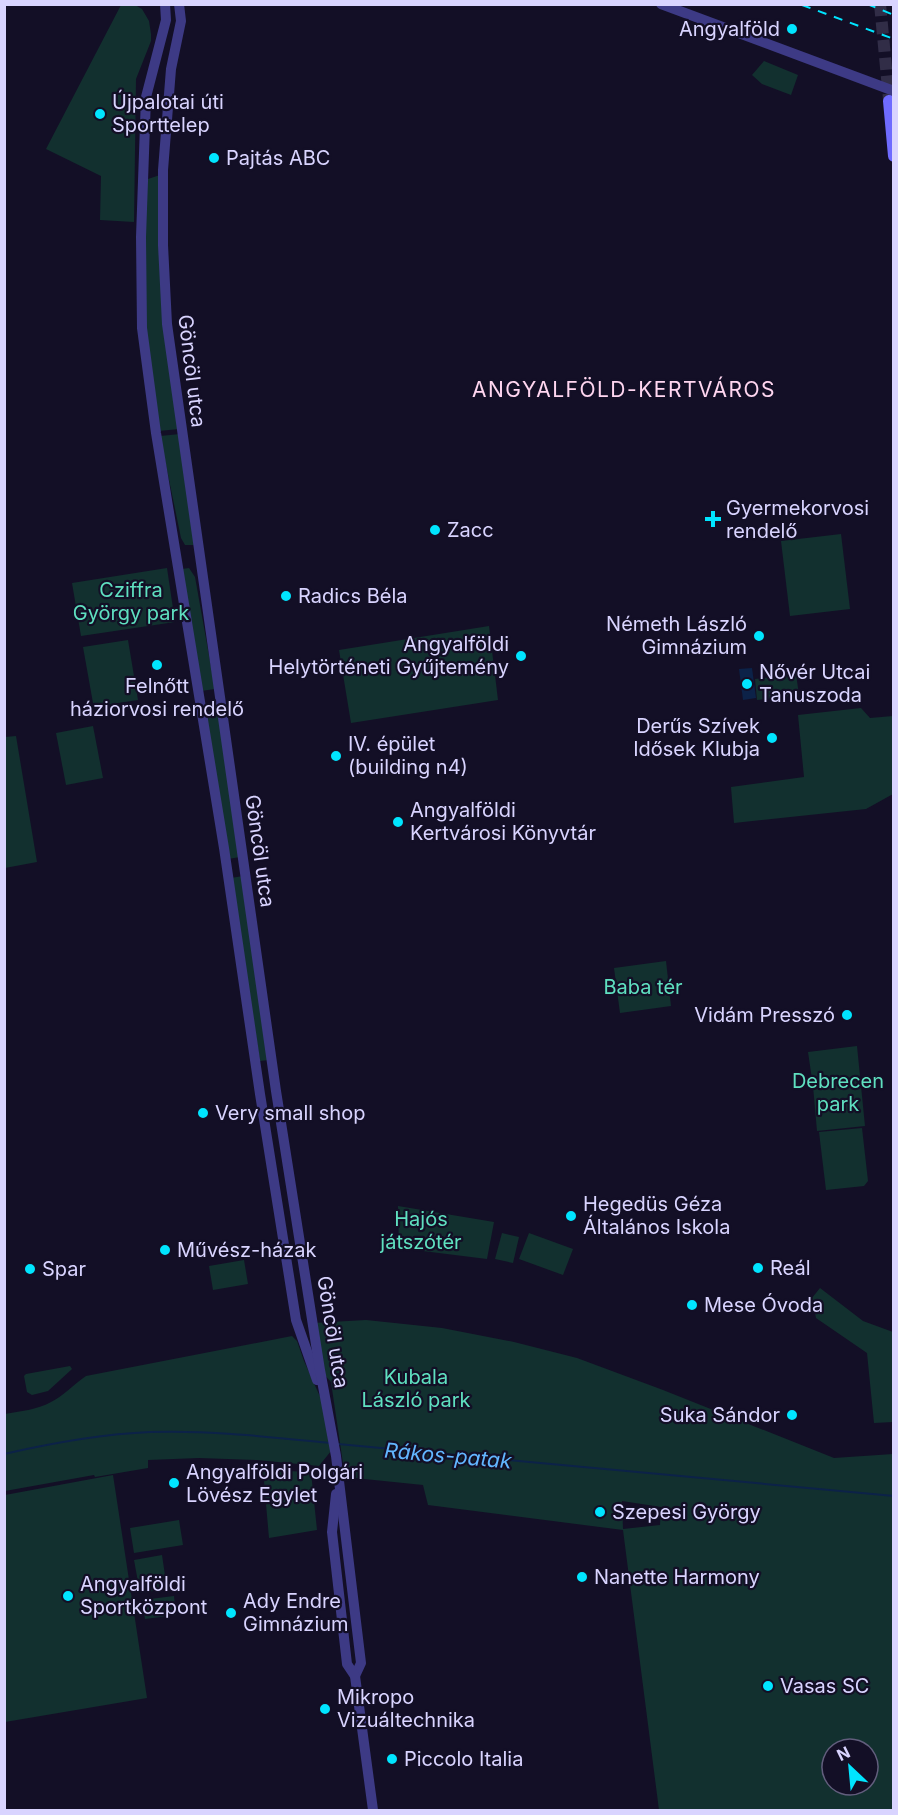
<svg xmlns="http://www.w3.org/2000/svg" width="898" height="1815" viewBox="0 0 898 1815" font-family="Inter,sans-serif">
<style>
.green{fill:#12302f;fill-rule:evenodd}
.water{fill:#0c2248}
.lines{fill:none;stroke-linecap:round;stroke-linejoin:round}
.stream{stroke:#0c2248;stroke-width:2}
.secondary-tunnel{stroke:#312d47;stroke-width:12;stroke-dasharray:12 6;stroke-linecap:butt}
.tertiary{stroke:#3d3a85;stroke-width:10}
.secondary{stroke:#6f6bff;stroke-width:12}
.rail{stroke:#00e5ff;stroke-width:2;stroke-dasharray:9 8;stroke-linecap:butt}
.poi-dot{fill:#00e5ff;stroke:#130f26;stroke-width:2}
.labels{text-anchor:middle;stroke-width:4.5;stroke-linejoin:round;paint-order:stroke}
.poi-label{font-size:20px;fill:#d9d4ff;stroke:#130f26;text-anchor:start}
.street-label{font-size:20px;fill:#d9d4ff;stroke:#130f26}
.park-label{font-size:20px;fill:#5fe0c0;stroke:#130f26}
.neighbourhood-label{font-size:21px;letter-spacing:1.5px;fill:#ffd6f0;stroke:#130f26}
.water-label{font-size:21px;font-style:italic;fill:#62b6ff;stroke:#130f26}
</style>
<rect width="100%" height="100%" fill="#130f26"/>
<g class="green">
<path d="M 121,5 L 135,5 L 142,9 L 149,21 L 151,34 L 151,41 L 136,79 L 134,222 L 100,220 L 101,176 L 46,149 Z"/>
<path d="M 764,61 L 798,75 L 791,95 L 762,84 L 752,75 Z"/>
<path d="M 160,175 L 179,429 L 159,431 L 144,324 L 145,184 L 148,179 Z"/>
<path d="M 180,434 L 194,545 L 185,545 L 181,538 L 160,436 Z"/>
<path d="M 841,534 L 850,609 L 790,616 L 781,541 Z"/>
<path d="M 167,568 L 175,622 L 81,636 L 72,583 Z"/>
<path d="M 189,568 L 195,577 L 215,689 L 201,691 L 182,569 Z"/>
<path d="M 489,626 L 498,700 L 351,723 L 339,650 Z"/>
<path d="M 128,640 L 138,700 L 98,706 L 93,703 L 83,647 Z"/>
<path d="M 796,674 L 799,695 L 757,700 L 755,679 Z"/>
<path d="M 861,708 L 870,718 L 893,716 L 893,794 L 866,809 L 734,823 L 731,787 L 804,777 L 798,715 Z"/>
<path d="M 218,710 L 240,857 L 228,859 L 204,712 Z"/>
<path d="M 93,726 L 103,778 L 66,785 L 56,733 Z"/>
<path d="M 16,736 L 37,862 L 5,868 L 5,737 Z"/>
<path d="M 243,876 L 269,1060 L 260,1061 L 231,878 Z"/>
<path d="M 666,961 L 671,1006 L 620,1013 L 614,968 Z"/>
<path d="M 857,1046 L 865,1126 L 817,1131 L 813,1086 L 808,1052 Z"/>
<path d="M 862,1128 L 868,1181 L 864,1186 L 826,1190 L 819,1132 Z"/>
<path d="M 398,1206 L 494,1222 L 487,1259 L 399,1248 Z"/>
<path d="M 502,1233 L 519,1237 L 513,1263 L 495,1259 Z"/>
<path d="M 529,1233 L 573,1249 L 563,1275 L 519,1259 Z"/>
<path d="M 244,1260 L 248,1284 L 213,1290 L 209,1266 Z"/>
<path d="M 820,1288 L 863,1321 L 893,1332 L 893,1422 L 874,1423 L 867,1353 L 816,1318 L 812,1298 Z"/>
<path d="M 366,1320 L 442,1328 L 514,1342 L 577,1358 L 663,1390 L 834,1458 L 893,1454 L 893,1810 L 659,1810 L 623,1530 L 428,1505 L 423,1485 L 345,1477 L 331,1382 L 320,1370 L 313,1323 ZM 622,1501 L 661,1507 L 660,1525 L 623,1529 ZM 832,1749 L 868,1749 L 868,1785 L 832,1785 Z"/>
<path d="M 292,1336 L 297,1341 L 304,1361 L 322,1401 L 331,1451 L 319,1466 L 257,1460 L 199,1458 L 148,1460 L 148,1468 L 95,1477 L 94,1475 L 5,1491 L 5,1414 C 20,1411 37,1410 51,1402 C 62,1397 74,1384 86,1376 Z"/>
<path d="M 70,1366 L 72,1369 L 48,1391 L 32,1395 L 27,1392 L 24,1376 L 26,1374 Z"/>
<path d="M 263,1470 L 311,1472 L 317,1530 L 269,1538 Z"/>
<path d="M 113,1475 L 147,1698 L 5,1722 L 5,1495 Z"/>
<path d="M 179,1520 L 183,1545 L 134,1553 L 130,1528 Z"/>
<path d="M 162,1555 L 167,1589 L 140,1593 L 134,1560 Z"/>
<path d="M 174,1596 L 176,1615 L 145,1619 L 142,1600 Z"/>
</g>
<path class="water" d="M 752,668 L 756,698 L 743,700 L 739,669 Z"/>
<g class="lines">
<g class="stream">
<path d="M 338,1444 L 894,1496"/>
<path d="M 4,1454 C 52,1443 101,1434 150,1432 C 210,1430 270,1437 329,1443"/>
</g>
<path class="secondary-tunnel" d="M 880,4 L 889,99"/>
<g class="tertiary">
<path d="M 165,4 L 166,20 L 146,97 L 141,237 L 142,328 L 156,433 L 224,848 L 260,1094 L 296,1320 L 317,1380"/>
<path d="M 179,4 L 181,21 L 171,69 L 163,170 L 163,245 L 167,324 L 276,1091 L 320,1370 L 336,1456 L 361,1663 L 355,1676"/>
<path d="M 661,4 L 894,91"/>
<path d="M 336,1494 L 332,1532 L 347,1664 L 355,1676 L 373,1810"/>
</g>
<path class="secondary" d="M 889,101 L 894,156"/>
<g class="rail">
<path d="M 867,4 L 894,15"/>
<path d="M 802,5 L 894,39"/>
</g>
</g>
<g class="poi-dot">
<circle cx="792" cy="29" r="6"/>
<circle cx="100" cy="114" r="6"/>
<circle cx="214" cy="158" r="6"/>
<path d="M710 510h6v6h6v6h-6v6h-6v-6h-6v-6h6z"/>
<circle cx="435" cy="530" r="6"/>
<circle cx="286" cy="596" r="6"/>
<circle cx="759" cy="636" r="6"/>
<circle cx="521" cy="656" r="6"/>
<circle cx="157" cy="665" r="6"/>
<circle cx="747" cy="684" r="6"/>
<circle cx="772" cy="738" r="6"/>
<circle cx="336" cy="756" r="6"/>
<circle cx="398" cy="822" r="6"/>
<circle cx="847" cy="1015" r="6"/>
<circle cx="203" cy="1113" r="6"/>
<circle cx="571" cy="1216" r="6"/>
<circle cx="165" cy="1250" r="6"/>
<circle cx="758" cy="1268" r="6"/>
<circle cx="30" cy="1269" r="6"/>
<circle cx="692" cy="1305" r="6"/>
<circle cx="792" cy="1415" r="6"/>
<circle cx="174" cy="1483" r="6"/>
<circle cx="600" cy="1512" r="6"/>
<circle cx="582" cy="1577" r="6"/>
<circle cx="68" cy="1596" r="6"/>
<circle cx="231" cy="1613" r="6"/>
<circle cx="768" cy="1686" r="6"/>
<circle cx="325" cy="1709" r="6"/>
<circle cx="392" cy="1759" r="6"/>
</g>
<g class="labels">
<g class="poi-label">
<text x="780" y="36" text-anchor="end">Angyalföld</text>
<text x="112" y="109">Újpalotai úti<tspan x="112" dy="23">Sporttelep</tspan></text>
<text x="226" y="165">Pajtás ABC</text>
<text x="726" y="515">Gyermekorvosi<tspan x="726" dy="23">rendelő</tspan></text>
<text x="447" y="537">Zacc</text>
<text x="298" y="603">Radics Béla</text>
<text x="747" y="631" text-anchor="end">Németh László<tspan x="747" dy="23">Gimnázium</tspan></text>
<text x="509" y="651" text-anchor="end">Angyalföldi<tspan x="509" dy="23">Helytörténeti Gyűjtemény</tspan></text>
<text x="759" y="679">Nővér Utcai<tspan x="759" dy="23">Tanuszoda</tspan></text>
<text x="157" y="693" text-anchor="middle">Felnőtt<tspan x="157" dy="23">háziorvosi rendelő</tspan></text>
<text x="760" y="733" text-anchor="end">Derűs Szívek<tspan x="760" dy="23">Idősek Klubja</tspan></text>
<text x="348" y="751">IV. épület<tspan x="348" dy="23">(building n4)</tspan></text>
<text x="410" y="817">Angyalföldi<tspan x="410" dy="23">Kertvárosi Könyvtár</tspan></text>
<text x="835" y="1022" text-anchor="end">Vidám Presszó</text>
<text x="215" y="1120">Very small shop</text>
<text x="583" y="1211">Hegedüs Géza<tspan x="583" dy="23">Általános Iskola</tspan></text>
<text x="177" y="1257">Művész-házak</text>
<text x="770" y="1275">Reál</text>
<text x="42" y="1276">Spar</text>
<text x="704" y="1312">Mese Óvoda</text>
<text x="780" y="1422" text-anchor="end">Suka Sándor</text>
<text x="186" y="1479">Angyalföldi Polgári<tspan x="186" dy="23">Lövész Egylet</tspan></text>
<text x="612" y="1519">Szepesi György</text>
<text x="594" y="1584">Nanette Harmony</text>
<text x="80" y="1591">Angyalföldi<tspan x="80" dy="23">Sportközpont</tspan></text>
<text x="243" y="1608">Ady Endre<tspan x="243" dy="23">Gimnázium</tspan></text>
<text x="780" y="1693">Vasas SC</text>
<text x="337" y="1704">Mikropo<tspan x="337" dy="23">Vizuáltechnika</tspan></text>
<text x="404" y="1766">Piccolo Italia</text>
</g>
<g class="street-label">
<text transform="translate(192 371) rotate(83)" y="7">Göncöl utca</text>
<text transform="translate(260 851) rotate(82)" y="7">Göncöl utca</text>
<text transform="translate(333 1332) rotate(81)" y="7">Göncöl utca</text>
</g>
<g class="park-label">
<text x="131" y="597">Cziffra<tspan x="131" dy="23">György park</tspan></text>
<text x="643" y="994">Baba tér</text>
<text x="838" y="1088">Debrecen<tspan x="838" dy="23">park</tspan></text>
<text x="421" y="1226">Hajós<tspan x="421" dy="23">játszótér</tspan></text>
<text x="416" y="1384">Kubala<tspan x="416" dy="23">László park</tspan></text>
</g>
<g class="neighbourhood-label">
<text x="624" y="397">ANGYALFÖLD-KERTVÁROS</text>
</g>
<g class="water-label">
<text transform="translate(448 1456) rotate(5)" y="7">Rákos-patak</text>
</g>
</g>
<rect width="898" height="1815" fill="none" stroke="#d9d4ff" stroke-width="12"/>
<g transform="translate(850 1767) rotate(334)"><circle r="28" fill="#130f26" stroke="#625e7d" stroke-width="1.5"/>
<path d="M0-4.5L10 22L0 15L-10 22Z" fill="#00e5ff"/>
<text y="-9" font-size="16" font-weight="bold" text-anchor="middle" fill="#d9d4ff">N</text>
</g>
</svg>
